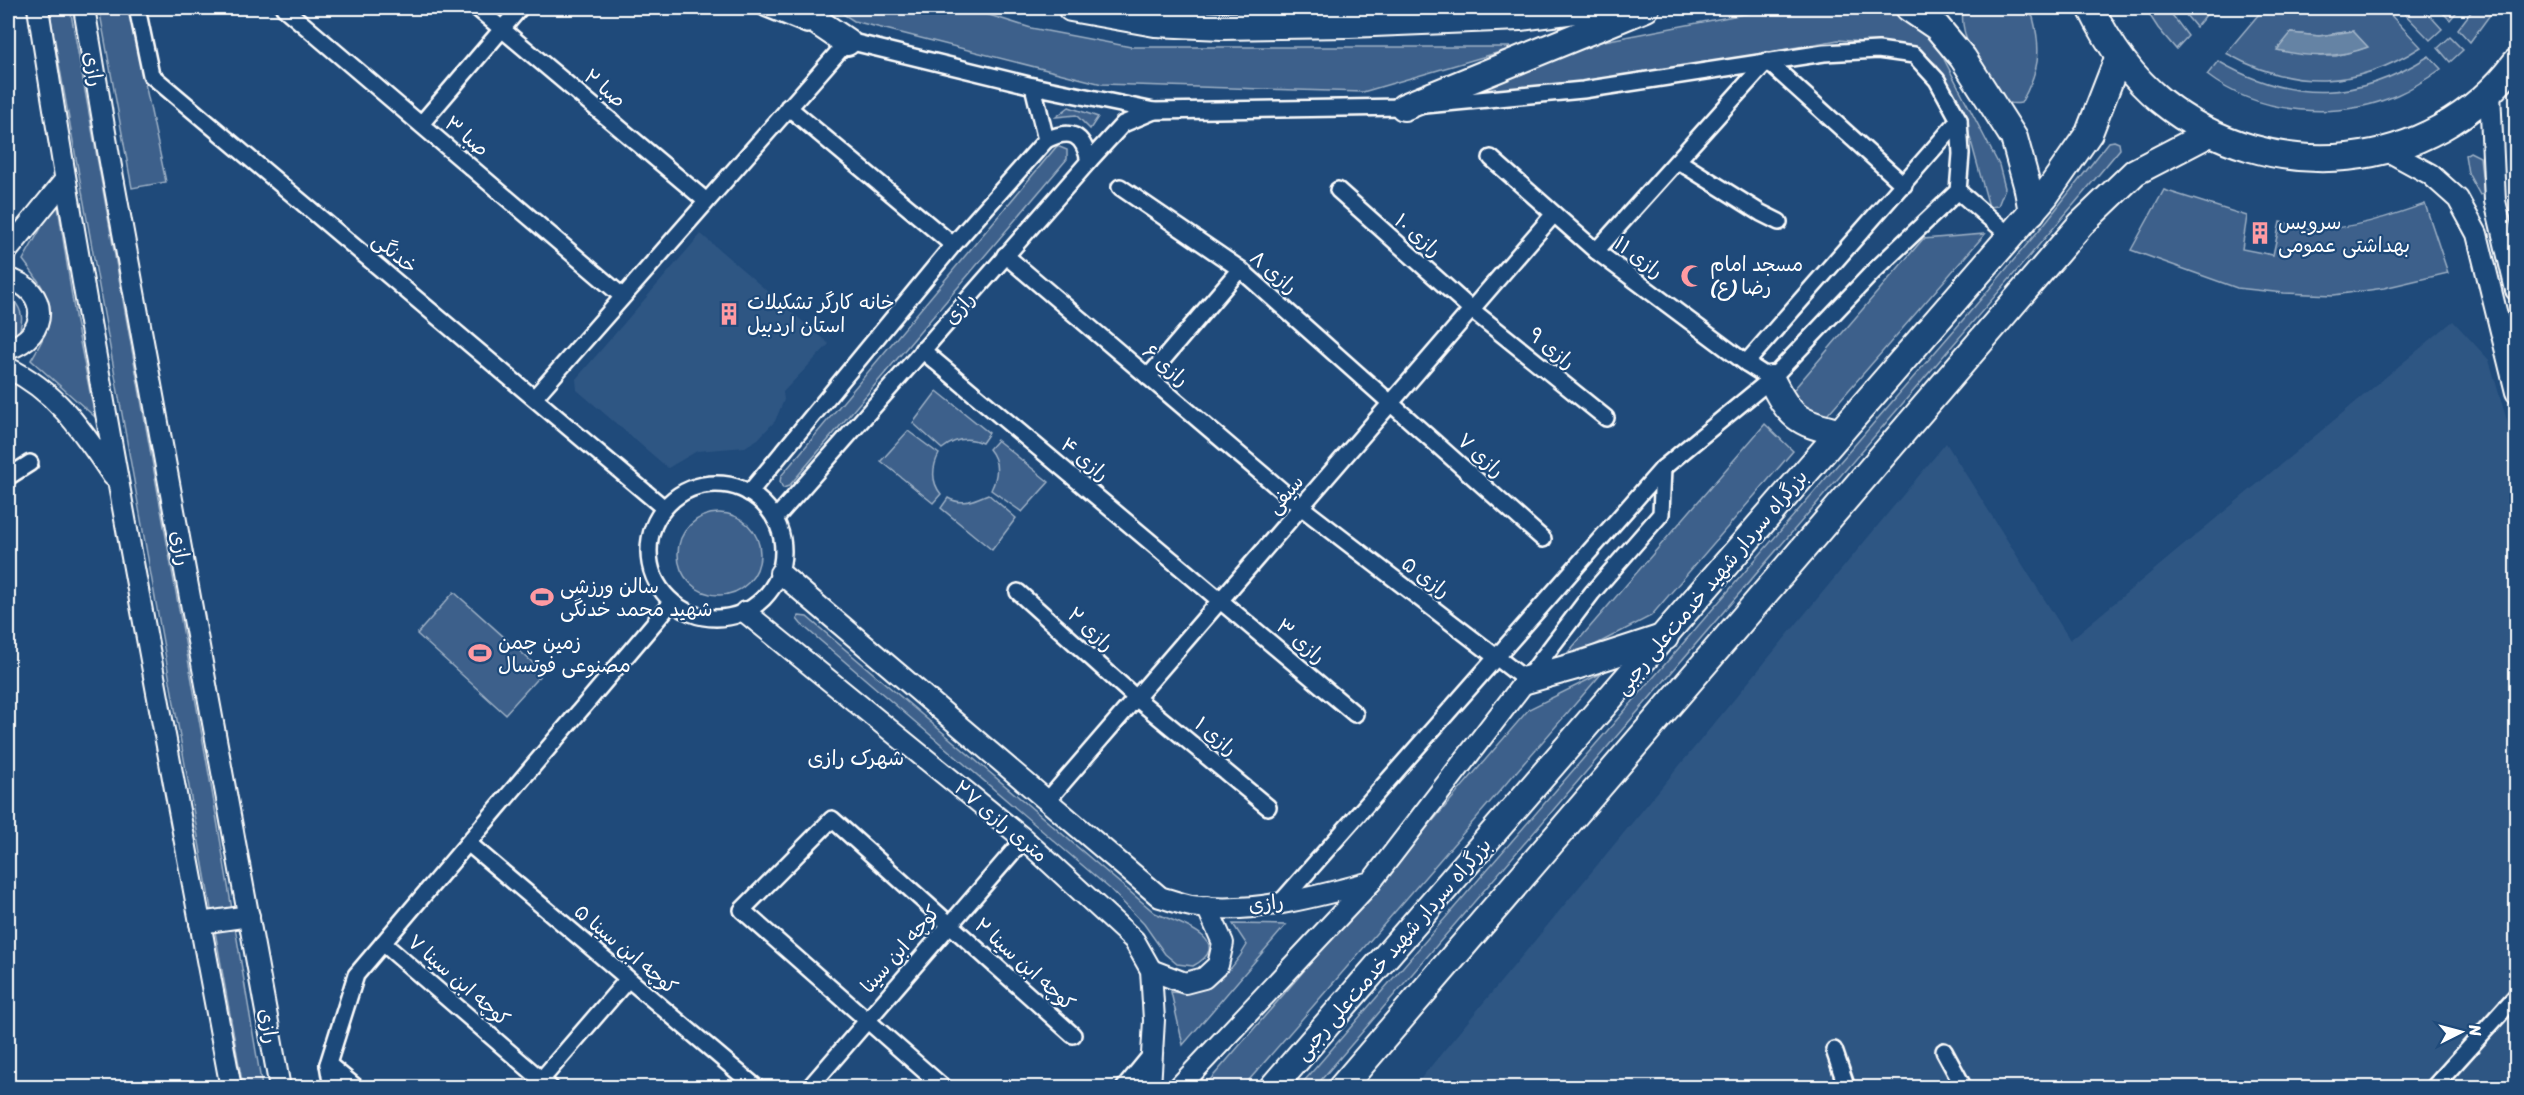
<svg xmlns="http://www.w3.org/2000/svg" width="2524" height="1095" viewBox="0 0 2524 1095" font-family="Sriracha,'Playpen Sans Arabic',sans-serif">
<style>
.built{fill:#2e5683}
.green{fill:#3c618b;stroke:#9eb0c5;stroke-width:1.5;fill-rule:evenodd}
.water{fill:#6583a4;stroke:#a3b5c8;stroke-width:1.5}
.lines{fill:none;stroke-linecap:round;stroke-linejoin:round}
.minor-casing{stroke:#fff;stroke-width:20}
.tertiary-casing{stroke:#fff;stroke-width:24}
.trunk-casing{stroke:#fff;stroke-width:30}
.minor{stroke:#1f4a7a;stroke-width:15}
.tertiary{stroke:#1f4a7a;stroke-width:20}
.trunk{stroke:#1f4a7a;stroke-width:26}
.labels{text-anchor:middle;stroke-width:4.5;stroke-linejoin:round;paint-order:stroke}
.street-label{font-size:20px;fill:#fff;stroke:#1f4a7a}
.poi-label{font-size:20px;fill:#fff;stroke:#1f4a7a;text-anchor:start}
.neighbourhood-label{font-size:21px;fill:#fff;stroke:#1f4a7a}
</style>
<rect width="100%" height="100%" fill="#1f4a7a"/>
<filter id="ink" filterUnits="userSpaceOnUse"><feTurbulence type="fractalNoise" baseFrequency=".0167" numOctaves="2"/><feDisplacementMap in="SourceGraphic" scale="12" xChannelSelector="R" yChannelSelector="G"/><feConvolveMatrix kernelMatrix="1 2 1 2 8 2 1 2 1" color-interpolation-filters="sRGB"/></filter>
<g filter="url(#ink)">
<g class="built">
<path d="M 701,234 L 829,344 L 783,392 L 784,400 L 775,421 L 758,439 L 745,447 L 697,451 L 668,468 L 577,390 L 576,379 Z"/>
<path d="M 2453,321 L 2489,360 L 2516,451 L 2516,1087 L 1413,1088 L 1946,443 L 2070,640 Z"/>
</g>
<g class="green">
<path d="M 49,8 L 70,8 L 212,791 L 262,1087 L 243,1087 Z"/>
<path d="M 99,8 L 129,8 L 166,182 L 132,188 Z"/>
<path d="M 834,8 L 967,8 L 1031,28 L 1131,47 L 1517,47 L 1363,92 L 1102,84 L 854,21 Z"/>
<path d="M 1207,8 L 1400,8 L 1293,10 Z"/>
<path d="M 1775,8 L 1884,8 L 1903,16 L 1934,40 L 1999,165 L 2005,188 L 1998,206 L 1989,207 L 1963,112 L 1936,64 L 1913,46 L 1838,40 L 1581,85 L 1459,97 L 1599,42 Z"/>
<path d="M 1967,8 L 2021,8 L 2033,17 C 2042,52 2039,71 2021,103 C 2015,104 2008,104 2002,100 C 1983,87 1959,33 1963,10 Z"/>
<path d="M 2145,8 L 2167,8 L 2188,36 L 2176,49 L 2158,28 Z"/>
<path d="M 2180,8 L 2212,8 L 2196,27 Z"/>
<path d="M 2264,8 L 2384,8 L 2421,47 C 2356,89 2293,91 2226,53 ZM 2353,31 L 2367,47 L 2336,56 L 2319,56 L 2291,33 L 2319,36 Z"/>
<path d="M 2399,8 L 2423,8 L 2442,29 L 2430,40 Z"/>
<path d="M 2438,8 L 2460,8 L 2450,20 Z"/>
<path d="M 2474,8 L 2495,8 L 2470,42 L 2458,29 Z"/>
<path d="M 2450,37 L 2463,50 L 2450,62 L 2438,48 Z"/>
<path d="M 2429,56 L 2441,69 C 2427,79 2413,88 2397,95 C 2338,121 2259,115 2207,75 L 2218,61 C 2291,104 2359,101 2429,56 Z"/>
<path d="M 1069,107 L 1098,117 L 1090,129 L 1076,115 L 1056,117 Z"/>
<path d="M 2114,141 L 2119,143 L 2120,149 L 2075,203 L 1315,1087 L 1299,1087 L 1975,306 L 2045,223 L 2109,142 Z"/>
<path d="M 1057,146 L 1067,150 L 1067,159 L 789,486 L 783,488 L 780,482 L 781,476 Z"/>
<path d="M 2470,152 L 2480,157 L 2484,194 L 2480,195 L 2468,173 L 2465,155 Z"/>
<path d="M 2164,190 L 2247,216 L 2242,249 L 2273,255 L 2280,222 C 2291,224 2304,229 2316,229 C 2354,229 2390,216 2425,204 L 2448,273 L 2384,288 L 2334,295 L 2284,293 L 2237,288 L 2131,250 Z"/>
<path d="M 57,200 L 76,322 L 95,417 L 31,360 C 60,312 55,302 23,260 Z"/>
<path d="M 1985,234 L 1821,422 L 1789,395 L 1923,239 Z"/>
<path d="M 8,295 C 22,307 25,318 18,335 L 8,338 Z"/>
<path d="M 937,391 L 989,433 L 982,443 C 967,436 953,440 942,449 L 913,423 Z"/>
<path d="M 1765,424 L 1793,451 L 1651,616 L 1558,664 Z"/>
<path d="M 908,431 L 939,454 C 932,467 931,482 941,494 L 933,503 L 881,461 Z"/>
<path d="M 997,440 L 1049,482 L 1022,512 L 991,490 C 998,476 999,461 989,449 Z"/>
<path d="M 988,494 L 1016,518 L 992,550 L 941,508 L 948,498 C 962,506 974,500 988,494 Z"/>
<circle cx="719" cy="554" r="41"/>
<path d="M 454,592 L 543,672 L 505,714 L 417,634 Z"/>
<path d="M 799,616 L 807,617 L 1155,913 C 1175,922 1239,940 1193,966 L 1177,964 L 1165,954 L 1144,924 L 1110,889 L 801,624 L 797,619 Z"/>
<path d="M 1602,673 L 1243,1087 L 1203,1088 L 1529,709 Z"/>
<path d="M 1233,924 L 1286,925 L 1183,1045 L 1171,992 C 1207,997 1230,975 1247,945 Z"/>
</g>
<path class="water" d="M 2353,31 L 2368,47 C 2337,59 2308,57 2277,50 L 2291,33 L 2319,36 Z"/>
<g class="lines">
<g class="minor-casing">
<g id="minor">
<path d="M 137,8 L 151,75 L 664,508"/>
<path d="M 284,8 L 622,296"/>
<path d="M 477,8 L 705,200"/>
<path d="M 765,8 L 807,25"/>
<path d="M 840,39 L 1033,86 L 1154,111 L 1404,107 L 1583,90 L 1824,53 L 1878,50 L 1914,55 L 1937,80 L 1959,120 L 1961,154 L 1958,191 L 1873,272 L 1771,379 L 1663,468 L 1661,514 L 1592,593 L 1526,680 L 1301,507 L 1005,255"/>
<path d="M 788,107 L 953,245"/>
<path d="M 421,124 L 520,8"/>
<path d="M 1046,140 C 1071,128 1083,134 1089,161"/>
<path d="M 1491,158 L 1596,251 L 1746,363 L 1771,379"/>
<path d="M 1678,161 L 1761,213 L 1779,222"/>
<path d="M 1120,187 L 1240,269 L 1543,539"/>
<path d="M 1338,190 L 1472,310 L 1606,418"/>
<path d="M 1958,191 L 2010,236"/>
<path d="M 1596,251 L 1767,61 L 1904,185"/>
<path d="M 922,350 L 1355,714"/>
<path d="M 1746,363 L 1959,120"/>
<path d="M 1148,377 L 1240,269"/>
<path d="M 534,398 L 847,42"/>
<path d="M 8,477 L 30,463"/>
<circle cx="716" cy="551" r="67"/>
<path d="M 749,493 L 953,245 L 1046,140 L 1033,86"/>
<path d="M 775,519 L 1089,161 L 1123,124 L 1154,111"/>
<path d="M 1018,592 L 1136,698 L 1268,807"/>
<path d="M 1047,801 L 1554,214"/>
<path d="M 468,843 L 757,1088"/>
<path d="M 1281,902 L 1663,468"/>
<path d="M 383,943 L 551,1088"/>
<path d="M 1834,1050 L 1847,1088"/>
<path d="M 1944,1051 L 1964,1088"/>
<path d="M 328,1064 L 332,1088"/>
<path d="M 357,1088 L 328,1064 L 356,975 L 672,602"/>
<path d="M 534,1088 L 628,979"/>
<path d="M 809,1088 L 1024,839"/>
<path d="M 944,1088 L 742,910 L 832,819 L 1073,1035"/>
<path d="M 1124,1088 L 1151,1055"/>
<path d="M 2433,1088 L 2516,996"/>
</g>
</g>
<g class="tertiary-casing">
<g id="tertiary">
<path d="M 38,8 C 94,369 164,728 231,1088"/>
<path d="M 84,8 L 109,156 L 280,1088"/>
<path d="M 2490,92 L 2495,201 L 2516,290"/>
<path d="M 2386,150 L 2430,174 L 2458,199 L 2477,234 L 2516,392"/>
<path d="M 8,250 L 65,180"/>
<path d="M 8,279 C 49,289 50,336 8,349"/>
<path d="M 8,368 C 58,392 83,432 113,476"/>
<path d="M 780,573 L 1160,897 C 1170,900 1181,904 1191,906 C 1250,915 1315,897 1371,882"/>
<path d="M 745,612 L 1024,839 L 1134,940 L 1151,970 L 1154,1020 L 1150,1088"/>
<path d="M 200,923 L 249,916"/>
<path d="M 1151,970 L 1185,983 L 1204,978 L 1218,965 L 1223,943 L 1207,907"/>
<path d="M 1178,1088 L 1371,882 L 1526,680"/>
</g>
</g>
<g class="trunk-casing">
<g id="trunk">
<path d="M 797,8 L 847,42"/>
<path d="M 1071,8 L 1155,23 L 1222,26 L 1349,24 L 1520,17 L 1591,8"/>
<path d="M 1909,8 L 1937,27 L 1963,58 L 2014,138 L 2027,185 L 2032,212"/>
<path d="M 2091,8 C 2108,43 2130,76 2161,101 C 2270,189 2432,175 2516,62"/>
<path d="M 1404,107 L 1646,8"/>
<path d="M 1771,379 C 1789,416 1797,423 1838,432"/>
<path d="M 1526,680 L 1576,666 L 1665,637"/>
<path d="M 1272,1088 L 2045,196 L 2089,133 L 2119,56"/>
<path d="M 1341,1088 L 2081,224 L 2135,172 L 2210,133"/>
</g>
</g>
<use href="#minor" class="minor"/>
<use href="#tertiary" class="tertiary"/>
<use href="#trunk" class="trunk"/>
</g>
</g>
<defs>
<g id="building-bare" transform="scale(1.8)"><path d="M-4-6H4V6H1V3H-1V6H-4ZM-2.5-4.3h1.7v1.8h-1.7ZM.8-4.3h1.7v1.8H.8ZM-2.5-1h1.7V.8h-1.7ZM.8-1h1.7V.8H.8Z" fill="#ff9aa2" stroke="#1f4a7a" stroke-width="2.5" paint-order="stroke"/></g>
<g id="mosque-bare" transform="scale(1.8)"><path d="M3.5-4.9A6 6 0 1 0 3.5 4.9A5 5 0 1 1 3.5-4.9Z" fill="#ff9aa2" stroke="#1f4a7a" stroke-width="2.5" paint-order="stroke"/></g>
<g id="stadium-bare" transform="scale(1.8)"><path d="M0-5a6.5 5 0 1 0 0 10a6.5 5 0 1 0 0-10ZM-3.5-1.8h7v3.6h-7Z" fill="#ff9aa2" stroke="#1f4a7a" stroke-width="2.5" paint-order="stroke"/></g>
</defs>
<g fill-rule="evenodd">
<use href="#building-bare" x="2260" y="233"/>
<use href="#mosque-bare" x="1692" y="276"/>
<use href="#building-bare" x="729" y="314"/>
<use href="#stadium-bare" x="542" y="597"/>
<use href="#stadium-bare" x="480" y="653"/>
</g>
<g class="labels">
<g class="street-label">
<text transform="translate(94 69) rotate(80)" y="7">رازی</text>
<text transform="translate(605 88) rotate(40)" y="7">صبا ۲</text>
<text transform="translate(467 136) rotate(40)" y="7">صبا ۳</text>
<text transform="translate(1418 235) rotate(41)" y="7">رازی ۱۰</text>
<text transform="translate(395 253) rotate(40)" y="7">خدنگی</text>
<text transform="translate(1639 257) rotate(37)" y="7">رازی ۱۱</text>
<text transform="translate(1274 272) rotate(40)" y="7">رازی ۸</text>
<text transform="translate(959 308) rotate(-49)" y="7">رازی</text>
<text transform="translate(1552 348) rotate(39)" y="7">رازی ۹</text>
<text transform="translate(1166 365) rotate(40)" y="7">رازی ۶</text>
<text transform="translate(1481 455) rotate(42)" y="7">رازی ۷</text>
<text transform="translate(1085 459) rotate(40)" y="7">رازی ۴</text>
<text transform="translate(1285 494) rotate(-49)" y="7">سیفی</text>
<text transform="translate(181 548) rotate(79)" y="7">رازی</text>
<text transform="translate(1426 577) rotate(37)" y="7">رازی ۵</text>
<text transform="translate(1711 582) rotate(-50)" y="7">بزرگراه سردار شهید خدمت‌علی رجبی</text>
<text transform="translate(1091 629) rotate(42)" y="7">رازی ۲</text>
<text transform="translate(1301 641) rotate(40)" y="7">رازی ۳</text>
<text transform="translate(1216 736) rotate(40)" y="7">رازی ۱</text>
<text transform="translate(1001 821) rotate(40)" y="7">۲۷ متری رازی</text>
<text transform="translate(1266 903) rotate(-7)" y="7">رازی</text>
<text transform="translate(626 949) rotate(40)" y="7">کوچه ابن سینا ۵</text>
<text transform="translate(900 949) rotate(-49)" y="7">کوچه ابن سینا</text>
<text transform="translate(1393 949) rotate(-49)" y="7">بزرگراه سردار شهید خدمت‌علی رجبی</text>
<text transform="translate(1025 964) rotate(42)" y="7">کوچه ابن سینا ۲</text>
<text transform="translate(459 980) rotate(41)" y="7">کوچه ابن سینا ۷</text>
<text transform="translate(269 1026) rotate(80)" y="7">رازی</text>
</g>
<g class="poi-label">
<text x="2278" y="229">سرویس<tspan x="2278" dy="23">بهداشتی عمومی</tspan></text>
<text x="1710" y="271">مسجد امام<tspan x="1710" dy="23">رضا (ع)</tspan></text>
<text x="747" y="309">خانه کارگر تشکیلات<tspan x="747" dy="23">استان اردبیل</tspan></text>
<text x="560" y="593">سالن ورزشی<tspan x="560" dy="23">شهید محمد خدنگی</tspan></text>
<text x="498" y="649">زمین چمن<tspan x="498" dy="23">مصنوعی فوتسال</tspan></text>
</g>
<g class="neighbourhood-label">
<text x="856" y="765">شهرک رازی</text>
</g>
</g>
<rect width="2524" height="1095" fill="none" stroke="#1f4a7a" stroke-width="30"/>
<rect x="15" y="15" width="2494" height="1065" fill="none" stroke="#fff" stroke-width="2" filter="url(#ink)"/>
<g transform="translate(2461 1032) rotate(84)" stroke="#1f4a7a" stroke-width="4.5" paint-order="stroke">
<path d="M0-4.5L10 22L0 15L-10 22Z" fill="#ffffff"/>
<text y="-9" font-size="16" font-weight="bold" text-anchor="middle" fill="#ffffff">N</text>
</g>
</svg>
